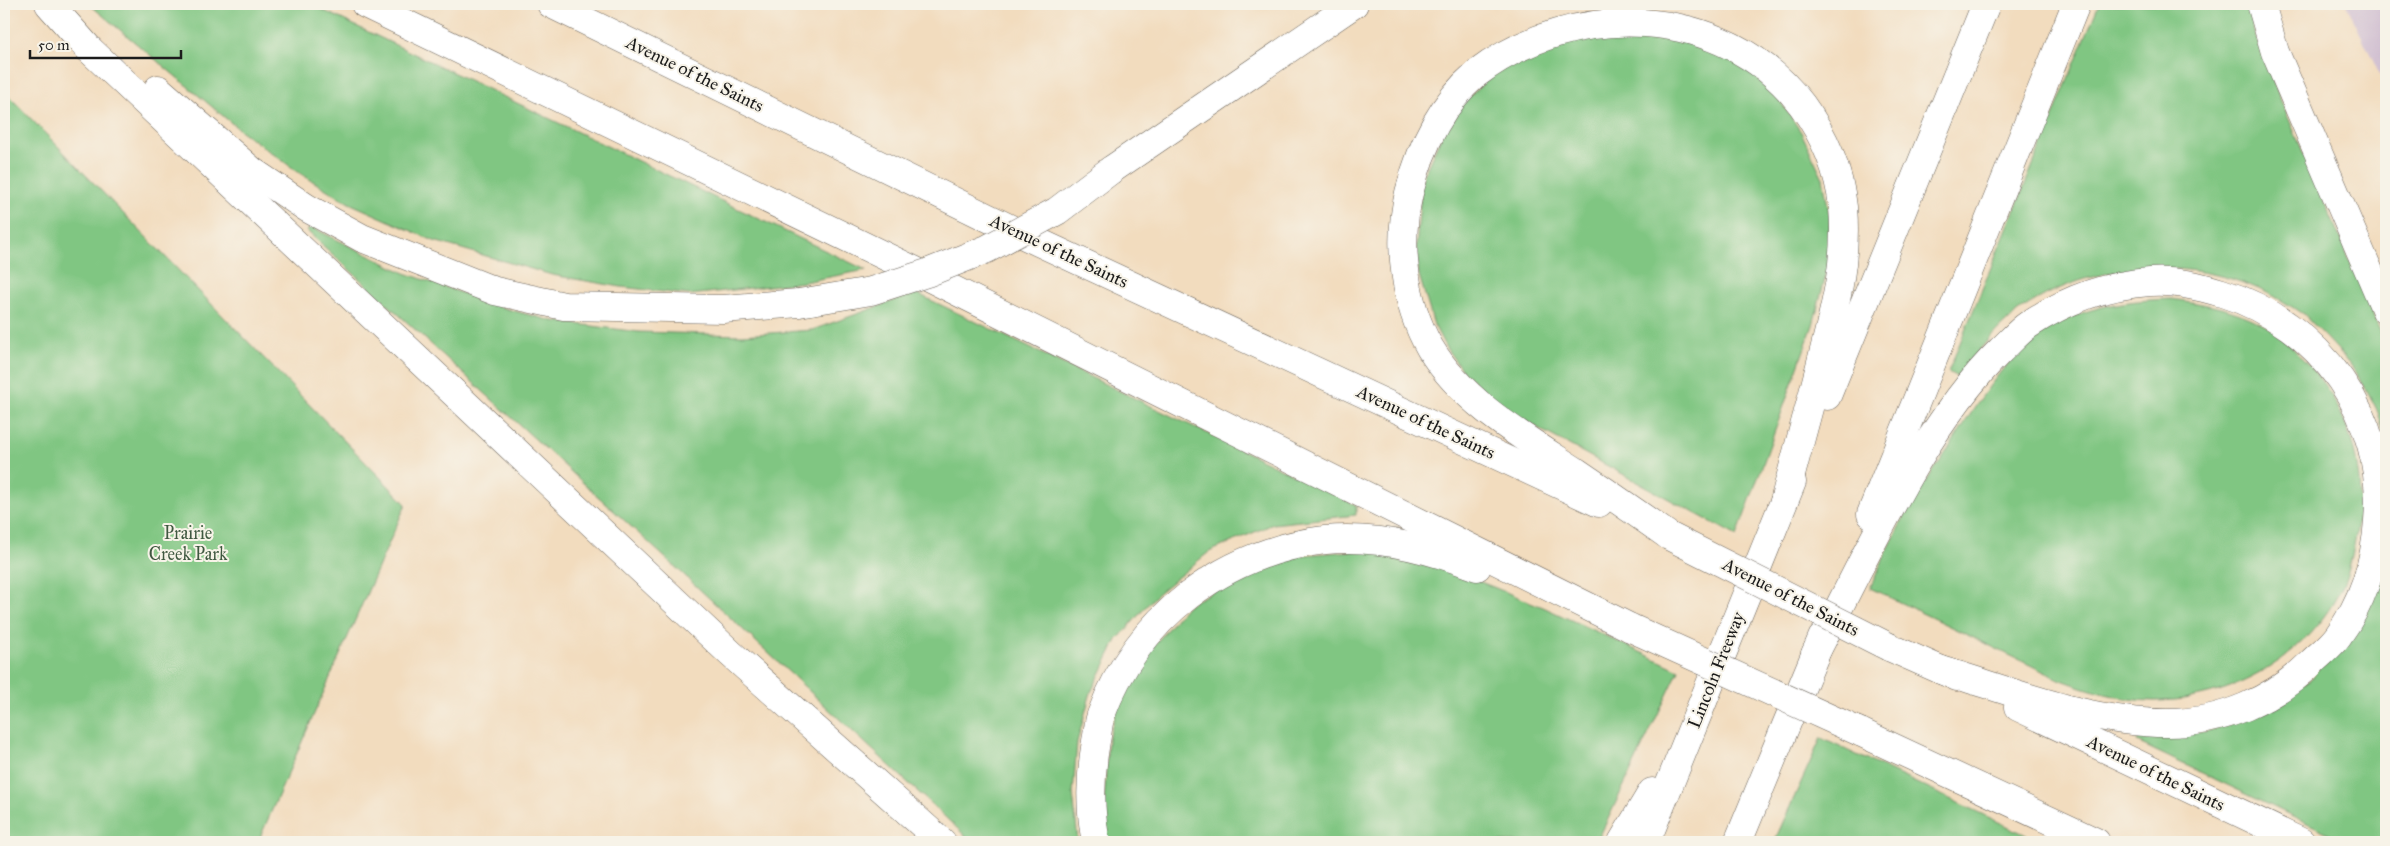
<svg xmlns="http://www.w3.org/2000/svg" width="2390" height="846" viewBox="0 0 2390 846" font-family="'IM FELL Great Primer',serif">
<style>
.industrial{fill:#cfbdd0}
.green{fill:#80c682;stroke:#4e714f}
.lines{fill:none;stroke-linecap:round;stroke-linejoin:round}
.highway-casing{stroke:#675f55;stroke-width:29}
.highway{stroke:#fff;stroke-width:28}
.highway-bridge-casing{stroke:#675f55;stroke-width:29;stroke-linecap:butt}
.highway-bridge{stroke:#fff;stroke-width:28}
.labels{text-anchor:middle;stroke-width:4;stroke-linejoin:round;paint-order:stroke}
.street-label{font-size:18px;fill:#1c1c1c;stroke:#f7f3e8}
.park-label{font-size:18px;fill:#3f5840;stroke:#f7f3e8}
</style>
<rect width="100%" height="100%" fill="#f7f3e8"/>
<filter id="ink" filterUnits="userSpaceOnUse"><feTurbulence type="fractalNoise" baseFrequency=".02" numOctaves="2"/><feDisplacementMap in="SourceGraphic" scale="10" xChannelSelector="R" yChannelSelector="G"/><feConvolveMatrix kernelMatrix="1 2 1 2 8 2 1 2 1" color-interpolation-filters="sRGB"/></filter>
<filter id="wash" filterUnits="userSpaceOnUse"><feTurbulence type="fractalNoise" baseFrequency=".0096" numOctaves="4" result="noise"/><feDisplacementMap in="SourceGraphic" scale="20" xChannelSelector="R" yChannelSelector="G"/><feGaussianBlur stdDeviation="1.12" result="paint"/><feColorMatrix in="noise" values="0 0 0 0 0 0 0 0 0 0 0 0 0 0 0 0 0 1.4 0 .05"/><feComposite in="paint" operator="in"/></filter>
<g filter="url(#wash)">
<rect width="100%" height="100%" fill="#f2dcbe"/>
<path class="industrial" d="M 2346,4 L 2386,4 L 2386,87 Z"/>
<g class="green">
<path d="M 89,4 L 310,4 L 866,270 L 804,282 L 690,295 L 621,287 L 552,275 L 434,241 L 349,203 L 301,174 L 241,131 Z"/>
<path d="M 2099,4 L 2248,4 L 2254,32 L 2281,101 L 2386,345 L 2386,448 C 2383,434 2381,416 2374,404 C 2359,373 2341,353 2317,329 C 2311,323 2305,315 2298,311 C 2218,255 2103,254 2022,309 C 1996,327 1977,353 1957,377 L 1948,372 Z"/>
<path d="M 1661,32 L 1737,60 L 1776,95 L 1801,132 L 1823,178 L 1830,218 L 1829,263 L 1813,325 L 1737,536 L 1510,413 L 1464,373 L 1446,348 L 1434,325 L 1419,275 L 1416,248 L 1422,179 L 1443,132 L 1464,102 L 1501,66 L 1554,41 Z"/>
<path d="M 4,91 L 406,504 L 258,842 L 4,842 Z"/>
<path d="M 311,227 L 405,273 L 507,309 L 553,321 L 639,332 L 742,335 L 812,330 L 916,293 L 1356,505 L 1356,515 L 1273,524 L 1209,552 L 1157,594 L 1117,640 L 1091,692 L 1077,742 L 1073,793 L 1078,842 L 972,842 L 682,573 L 307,231 Z"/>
<path d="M 2172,299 C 2205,304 2237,309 2266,326 C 2286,338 2305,361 2320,379 C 2354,423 2368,485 2355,540 C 2352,556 2349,572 2342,587 C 2307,658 2232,701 2154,701 C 2123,701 2088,690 2059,679 L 1870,588 C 1883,560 1896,531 1912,503 C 1924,483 1939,464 1952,443 C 1979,401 2007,352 2052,327 C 2090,305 2130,300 2172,299 Z"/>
<path d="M 1374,549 L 1428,561 L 1543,607 L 1679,670 L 1597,842 L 1108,842 L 1103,819 L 1108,739 L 1121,695 L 1152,648 L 1187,605 L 1281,557 Z"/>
<path d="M 2386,556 L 2386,842 L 2347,842 L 2137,742 L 2140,735 L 2169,737 L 2208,731 L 2243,720 L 2278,706 L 2314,676 Z"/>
<path d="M 1821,738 L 2041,842 L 1774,842 Z"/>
</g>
</g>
<g filter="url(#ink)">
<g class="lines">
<g class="highway-casing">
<g id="highway">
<path d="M 49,4 L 90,50 L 730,653 L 942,842"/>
<path d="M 365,4 L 922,274 L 1631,628"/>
<path d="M 551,4 L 1019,233 L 1599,503"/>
<path d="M 2261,4 L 2275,52 L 2386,311"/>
<path d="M 158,89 L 252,171 L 307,208 L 362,238 L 495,291 L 564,306 L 723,309 L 799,303"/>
<path d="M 1111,170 L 1354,4"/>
<path d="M 1827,396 L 1986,4"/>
<path d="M 1871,514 L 2076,4"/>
<path d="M 1669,536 C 1638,514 1608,493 1577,472 C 1525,438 1463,403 1430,348 C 1404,303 1397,243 1409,193 C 1420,149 1440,105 1476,74 C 1572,0 1724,2 1802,105 C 1824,135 1839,170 1843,207 C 1848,266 1833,314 1819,370 C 1808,413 1796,455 1785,498"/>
<path d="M 1889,647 L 1957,677"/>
<path d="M 1815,654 C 1867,556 1922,427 2001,350 C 2010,342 2018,332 2028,325 C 2065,300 2106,285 2150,282 C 2175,280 2199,286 2222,293 C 2321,324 2387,417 2378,521 C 2375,563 2363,602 2338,636 C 2331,646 2320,654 2312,662 C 2274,700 2221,723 2167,723 C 2090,723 2014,692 1941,670"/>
<path d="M 2018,707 L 2301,842"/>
<path d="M 1860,732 L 2096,842"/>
<path d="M 1096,842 C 1089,808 1090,776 1096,741 C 1098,733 1098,723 1101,715 C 1137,618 1223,552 1325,540 C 1375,535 1431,549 1477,567"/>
<path d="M 1622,842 L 1652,792"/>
<path d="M 1646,842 L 1792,482"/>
<path d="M 1738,842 L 1822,638"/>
</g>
</g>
<use href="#highway" class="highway"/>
<g class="highway-bridge-casing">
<g id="highway-bridge">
<path d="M 799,303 L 871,291 L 927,273 L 987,249 L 1057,211 L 1111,170"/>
<path d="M 1669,536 L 1889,647"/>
<path d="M 1631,628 L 1860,732"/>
</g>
</g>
<use href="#highway-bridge" class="highway-bridge"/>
</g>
</g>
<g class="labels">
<g class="street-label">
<text transform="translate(695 74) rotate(26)" y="6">Avenue of the Saints</text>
<text transform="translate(1059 251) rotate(25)" y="6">Avenue of the Saints</text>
<text transform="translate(1426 422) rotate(25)" y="6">Avenue of the Saints</text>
<text transform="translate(1791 597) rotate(27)" y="6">Avenue of the Saints</text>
<text transform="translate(1716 670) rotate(-68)" y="6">Lincoln Freeway</text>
<text transform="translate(2156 773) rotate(26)" y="6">Avenue of the Saints</text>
</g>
<g class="park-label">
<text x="188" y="539">Prairie<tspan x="188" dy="21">Creek Park</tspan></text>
</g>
</g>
<rect width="2390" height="846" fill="none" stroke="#f7f3e8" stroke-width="20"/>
<path d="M30 50v8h151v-8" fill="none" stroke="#1c1c1c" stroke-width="2.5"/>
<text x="38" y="50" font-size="15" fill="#1c1c1c" stroke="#f7f3e8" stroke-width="4" paint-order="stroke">50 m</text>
</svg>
